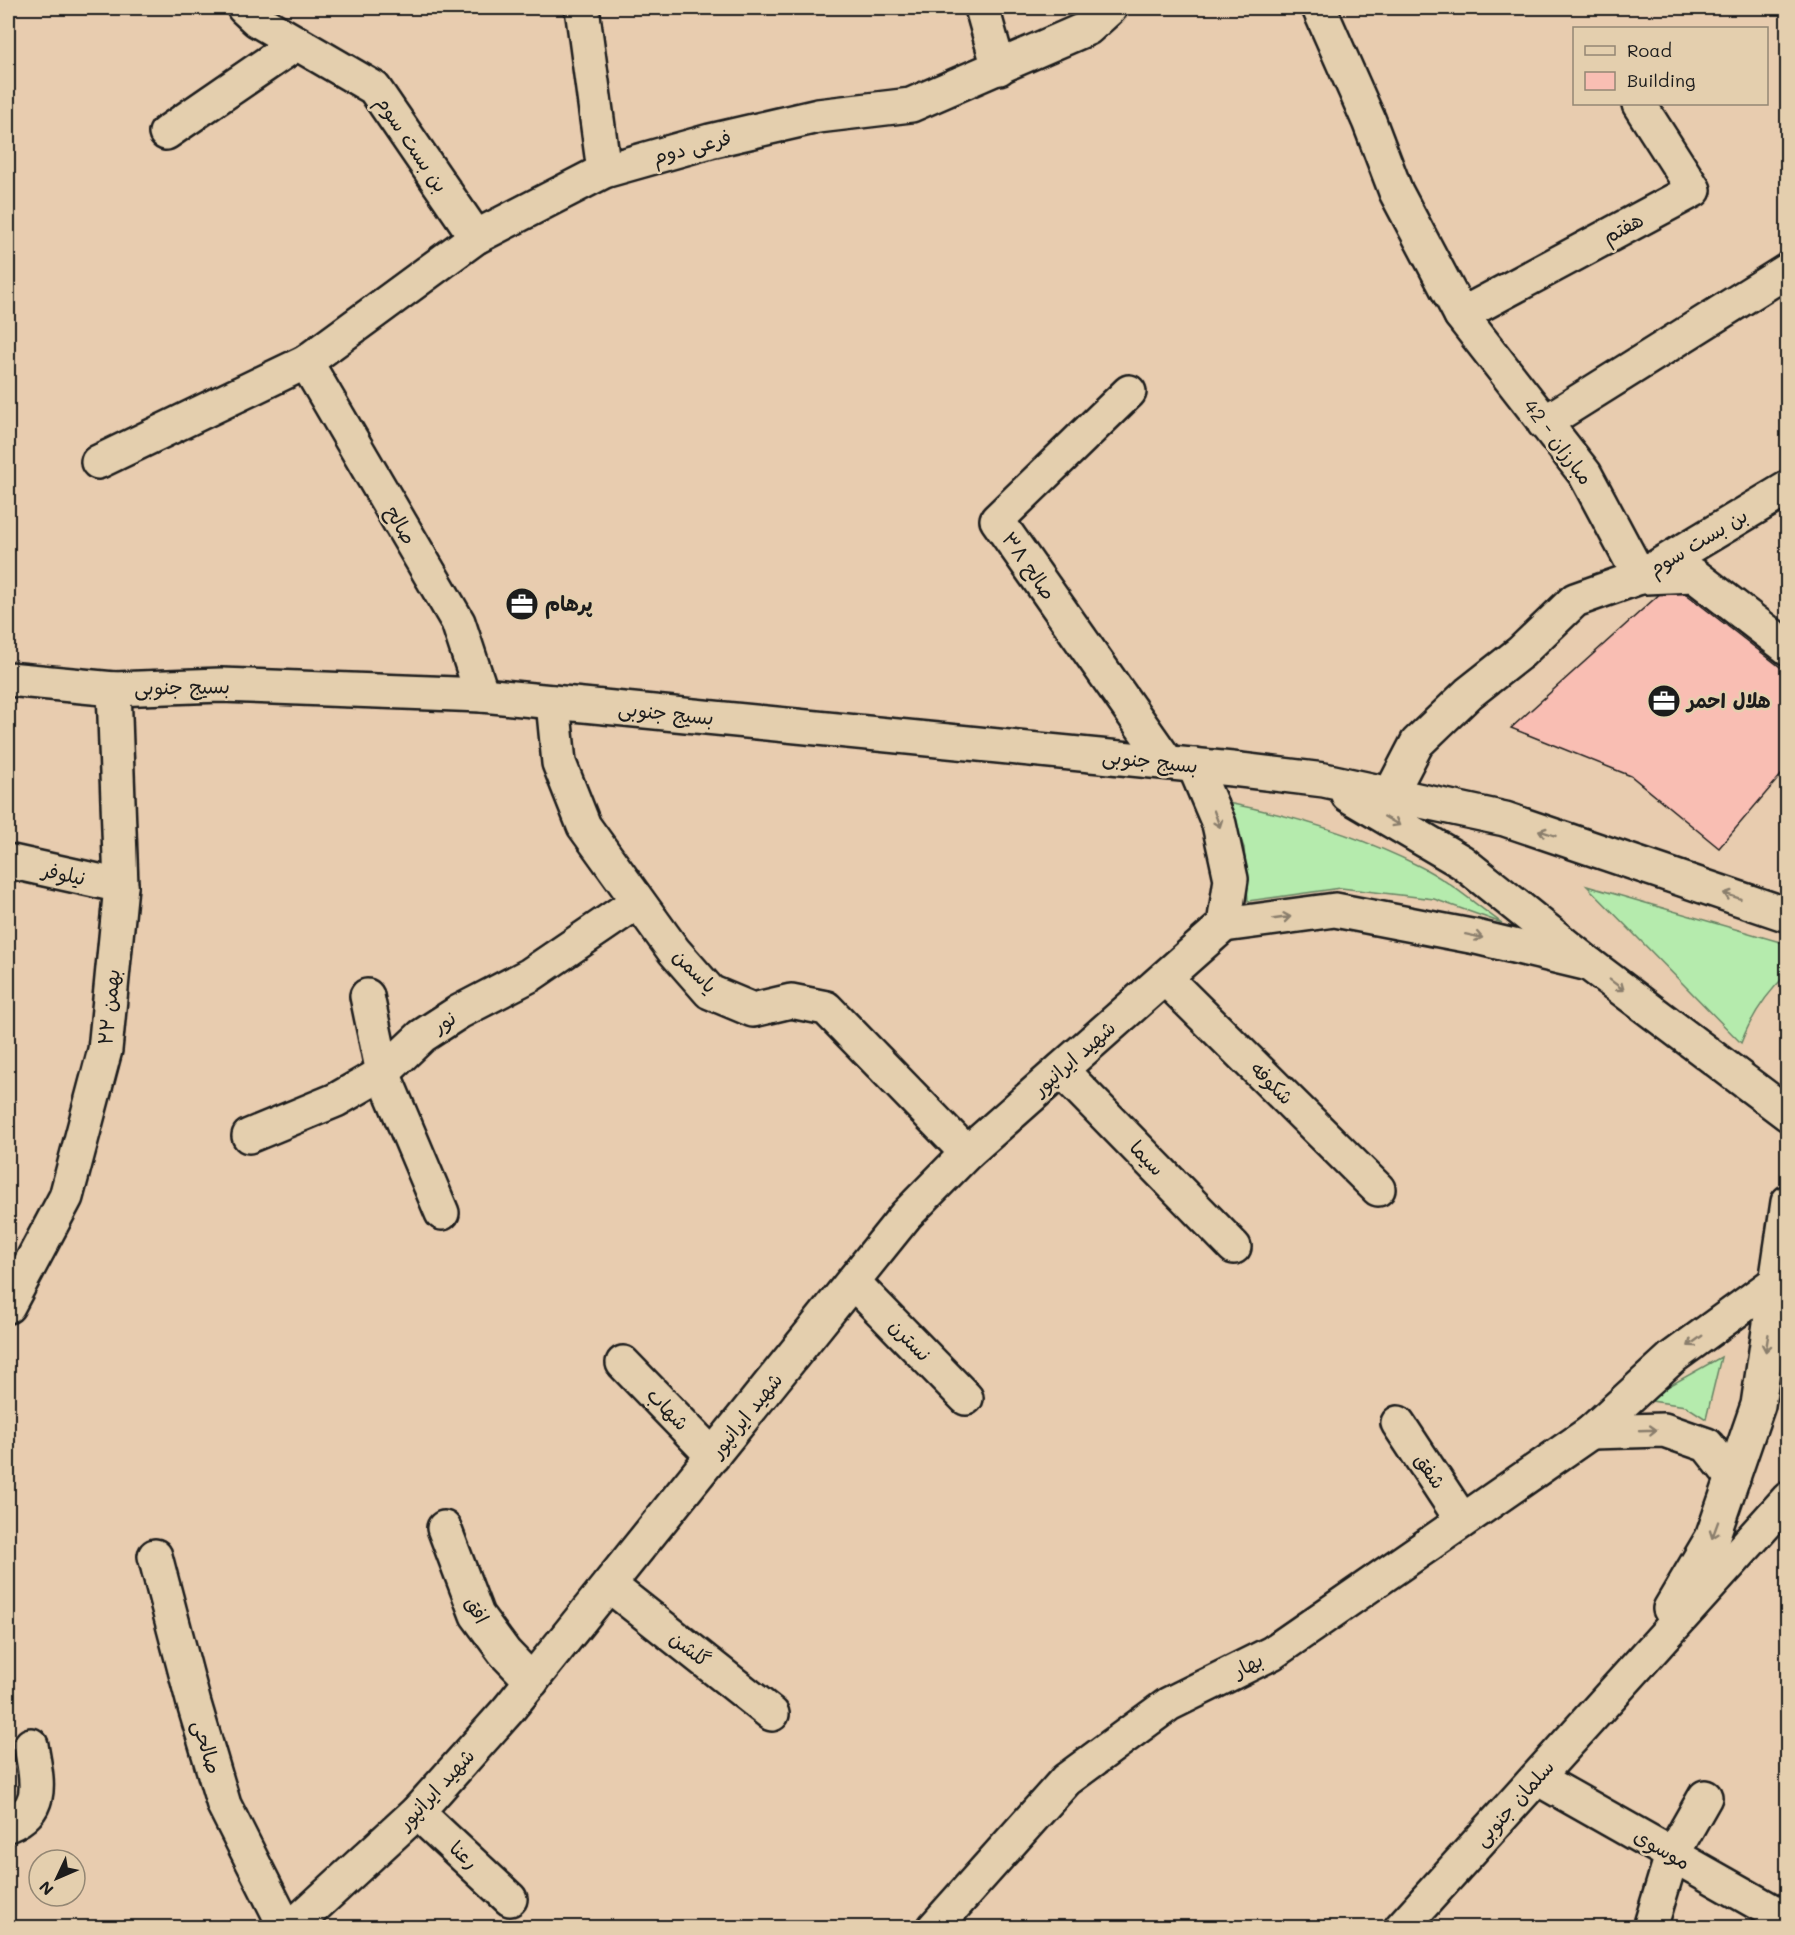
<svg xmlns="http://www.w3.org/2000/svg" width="1795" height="1935" viewBox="0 0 1795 1935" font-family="Mali,'Playpen Sans Arabic',sans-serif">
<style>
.grass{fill:#b5ebad;stroke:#688464;stroke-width:1.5}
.building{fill:#f9beb3;stroke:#1c1c1c;stroke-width:1.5}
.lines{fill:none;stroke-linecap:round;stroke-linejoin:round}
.minor-casing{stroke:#1c1c1c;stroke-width:38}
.major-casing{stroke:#1c1c1c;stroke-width:38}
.minor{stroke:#e4cfae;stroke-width:33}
.major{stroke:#e4cfae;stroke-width:33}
.oneway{stroke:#8a7e6c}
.labels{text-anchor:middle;stroke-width:5;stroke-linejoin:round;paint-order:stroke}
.street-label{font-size:20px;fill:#1c1c1c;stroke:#e4cfae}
.poi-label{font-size:20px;font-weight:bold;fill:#1c1c1c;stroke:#e4cfae;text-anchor:start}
</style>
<rect width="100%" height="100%" fill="#e8ccaf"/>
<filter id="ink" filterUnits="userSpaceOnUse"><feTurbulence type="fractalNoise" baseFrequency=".0167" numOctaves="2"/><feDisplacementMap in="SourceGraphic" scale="12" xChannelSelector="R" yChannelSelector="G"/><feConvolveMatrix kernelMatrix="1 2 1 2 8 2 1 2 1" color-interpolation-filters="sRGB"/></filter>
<g filter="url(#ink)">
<g class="grass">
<path d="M 1228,803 C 1294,816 1359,836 1419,866 C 1448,880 1476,905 1502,923 L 1434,899 L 1341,888 L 1248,901 L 1244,848 Z"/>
<path d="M 1587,886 L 1787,944 L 1787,974 C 1766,994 1751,1017 1741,1043 Z"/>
<path d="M 1721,1357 L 1706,1419 L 1686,1406 L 1644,1400 Z"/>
</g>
<path class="building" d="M 1672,583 L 1788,673 L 1788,767 L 1719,848 L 1631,776 L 1511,728 Z"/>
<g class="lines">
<g class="minor-casing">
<g id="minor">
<path d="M 244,8 L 257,20 L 374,88 L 476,237"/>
<path d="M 582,8 L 604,171"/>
<path d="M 982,8 L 999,68"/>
<path d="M 1319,8 L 1369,121 L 1396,192 L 1461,315 L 1585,474 L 1640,577"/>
<path d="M 166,133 L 297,43"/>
<path d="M 1461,315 L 1694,190 L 1639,104"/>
<path d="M 306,362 L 458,622 L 482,695"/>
<path d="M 1129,392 L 997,520 L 1167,762"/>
<path d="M 1544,423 L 1788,270"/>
<path d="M 98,462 L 306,362 L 476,237 L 604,171 L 710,141 L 818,116 L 911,105 L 1088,28 L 1110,8"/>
<path d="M 1645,577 L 1694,575 L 1788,648"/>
<path d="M 553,702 L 559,763 L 584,826 L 674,951 L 710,992 L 753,1010 L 791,1001 L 826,1008 L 967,1153"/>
<path d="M 1194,765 L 1219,824 L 1231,879 L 1224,925"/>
<path d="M 1390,795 L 1417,743 L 1469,693 L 1521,652 L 1575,600 L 1640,577 L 1788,488"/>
<path d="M 8,861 L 121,886"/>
<path d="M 1224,925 L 1335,910 L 1476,937 L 1589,964"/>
<path d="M 1165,978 L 1378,1189"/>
<path d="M 367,996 L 383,1073 L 442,1213"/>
<path d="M 1061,1070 L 1234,1247"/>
<path d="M 249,1136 L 336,1100 L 383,1073 L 422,1036 L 459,1012 L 530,975 L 637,902"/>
<path d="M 853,1282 L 966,1398"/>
<path d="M 8,1306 L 66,1197 L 105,1050 L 121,886 L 114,689"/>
<path d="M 623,1363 L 713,1456"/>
<path d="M 1398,1423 L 1462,1520"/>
<path d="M 1733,1478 L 1707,1445 L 1664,1430 L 1591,1432 L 1673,1357 L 1776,1282"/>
<path d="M 444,1528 L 477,1615 L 505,1653 L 532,1681"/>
<path d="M 155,1556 L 194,1704 L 224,1805 L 286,1928"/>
<path d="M 609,1585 L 772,1714"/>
<path d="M 1537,1778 L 1788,1920"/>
<path d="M 417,1812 L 510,1899"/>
<path d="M 8,1825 C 47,1809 36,1778 31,1745"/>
<path d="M 291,1928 L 417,1812 L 508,1710 L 906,1215 L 967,1153 L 1224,925"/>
<path d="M 934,1928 L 1066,1780 L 1169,1704 L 1272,1653 L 1591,1432"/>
<path d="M 1650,1928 L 1672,1855 L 1705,1797"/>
</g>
</g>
<g class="major-casing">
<g id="major">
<path d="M 8,679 L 114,689 L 221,685 L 482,695 L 1232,769 L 1324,780 L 1505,819 L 1788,915"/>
<path d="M 1348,795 L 1462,862 L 1589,964 L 1788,1114"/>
<path d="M 1670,1609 L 1712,1538 L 1758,1405 L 1788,1202"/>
<path d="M 1401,1928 L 1788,1499"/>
</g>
</g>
<use href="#minor" class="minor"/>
<use href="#major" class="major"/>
</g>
<defs><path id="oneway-shaft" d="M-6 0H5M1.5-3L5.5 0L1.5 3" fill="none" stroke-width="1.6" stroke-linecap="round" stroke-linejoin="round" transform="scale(1.5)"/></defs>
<g class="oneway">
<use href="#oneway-shaft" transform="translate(1217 819) rotate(70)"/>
<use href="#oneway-shaft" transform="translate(1392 821) rotate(30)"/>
<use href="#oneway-shaft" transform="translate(1547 833) rotate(-161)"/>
<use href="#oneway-shaft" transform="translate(1732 896) rotate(-161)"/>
<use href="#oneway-shaft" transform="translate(1282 918) rotate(-8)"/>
<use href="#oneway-shaft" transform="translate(1474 936) rotate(12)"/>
<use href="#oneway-shaft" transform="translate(1617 985) rotate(37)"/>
<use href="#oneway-shaft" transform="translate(1695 1341) rotate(144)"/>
<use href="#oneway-shaft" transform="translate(1767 1343) rotate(99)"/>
<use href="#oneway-shaft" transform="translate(1648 1430) rotate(-2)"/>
<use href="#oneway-shaft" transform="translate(1715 1530) rotate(110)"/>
</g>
</g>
<defs>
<g id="office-disc" transform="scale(1.725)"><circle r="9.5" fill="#1c1c1c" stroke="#e4cfae"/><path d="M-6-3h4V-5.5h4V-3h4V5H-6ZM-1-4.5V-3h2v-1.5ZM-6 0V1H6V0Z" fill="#fff"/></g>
</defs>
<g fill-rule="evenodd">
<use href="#office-disc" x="522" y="604"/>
<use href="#office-disc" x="1664" y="701"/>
</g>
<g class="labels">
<g class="street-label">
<text transform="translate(412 144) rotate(56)" y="7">بن بست سوم</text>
<text transform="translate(692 147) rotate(-15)" y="7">فرعی دوم</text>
<text transform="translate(1623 228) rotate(-28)" y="7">هفتم</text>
<text transform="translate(1558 442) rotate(53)" y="7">مبارزان - 42</text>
<text transform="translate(401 525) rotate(60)" y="7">صالح</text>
<text transform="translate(1698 542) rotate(-31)" y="7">بن بست سوم</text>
<text transform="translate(1029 566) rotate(55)" y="7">صالح ۳۸</text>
<text transform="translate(182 687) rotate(-1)" y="7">بسیج جنوبی</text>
<text transform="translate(666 713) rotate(6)" y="7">بسیج جنوبی</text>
<text transform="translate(1150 761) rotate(6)" y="7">بسیج جنوبی</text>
<text transform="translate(64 874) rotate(12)" y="7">نیلوفر</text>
<text transform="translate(695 971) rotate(45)" y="7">یاسمن</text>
<text transform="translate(109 1007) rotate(-84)" y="7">۲۲ بهمن</text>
<text transform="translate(444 1022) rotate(-33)" y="7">نور</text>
<text transform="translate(1074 1058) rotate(-41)" y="7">شهید ایرانپور</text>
<text transform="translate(1272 1083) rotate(45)" y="7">شکوفه</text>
<text transform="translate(1147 1158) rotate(46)" y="7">سیما</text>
<text transform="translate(910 1340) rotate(46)" y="7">نسترن</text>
<text transform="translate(668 1409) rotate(46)" y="7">شهاب</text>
<text transform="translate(746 1415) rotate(-51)" y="7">شهید ایرانپور</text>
<text transform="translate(1430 1471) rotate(56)" y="7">شفق</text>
<text transform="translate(477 1610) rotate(62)" y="7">افق</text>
<text transform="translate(690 1649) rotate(38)" y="7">گلشن</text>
<text transform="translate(1248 1665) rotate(-27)" y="7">بهار</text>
<text transform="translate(207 1747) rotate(73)" y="7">صالحی</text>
<text transform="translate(436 1789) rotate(-47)" y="7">شهید ایرانپور</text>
<text transform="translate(1514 1803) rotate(-48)" y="7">سلمان جنوبی</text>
<text transform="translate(1662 1849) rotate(30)" y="7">موسوی</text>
<text transform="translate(464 1855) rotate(43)" y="7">رعنا</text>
</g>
<g class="poi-label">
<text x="545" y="611">پرهام</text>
<text x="1687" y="708">هلال احمر</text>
</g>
</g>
<rect width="1795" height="1935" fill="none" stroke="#e4cfae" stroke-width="30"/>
<rect x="15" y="15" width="1765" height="1905" fill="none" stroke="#1c1c1c" stroke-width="2" filter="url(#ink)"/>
<rect x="1573" y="27" width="195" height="78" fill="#e4cfae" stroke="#948774" stroke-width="1.5"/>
<rect x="1585" y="46" width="30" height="9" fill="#e4cfae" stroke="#948774" stroke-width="1.5"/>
<text x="1627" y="57" font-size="18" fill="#1c1c1c">Road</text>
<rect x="1585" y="72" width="30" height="18" fill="#f9beb3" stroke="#948774" stroke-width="1.5"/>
<text x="1627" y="87" font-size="18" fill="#1c1c1c">Building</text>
<g transform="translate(57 1878) rotate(226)"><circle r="28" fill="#e4cfae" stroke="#948774" stroke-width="1.5"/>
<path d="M0-4.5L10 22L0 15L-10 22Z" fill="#1c1c1c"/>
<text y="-9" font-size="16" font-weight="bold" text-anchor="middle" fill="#1c1c1c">N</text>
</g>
</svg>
